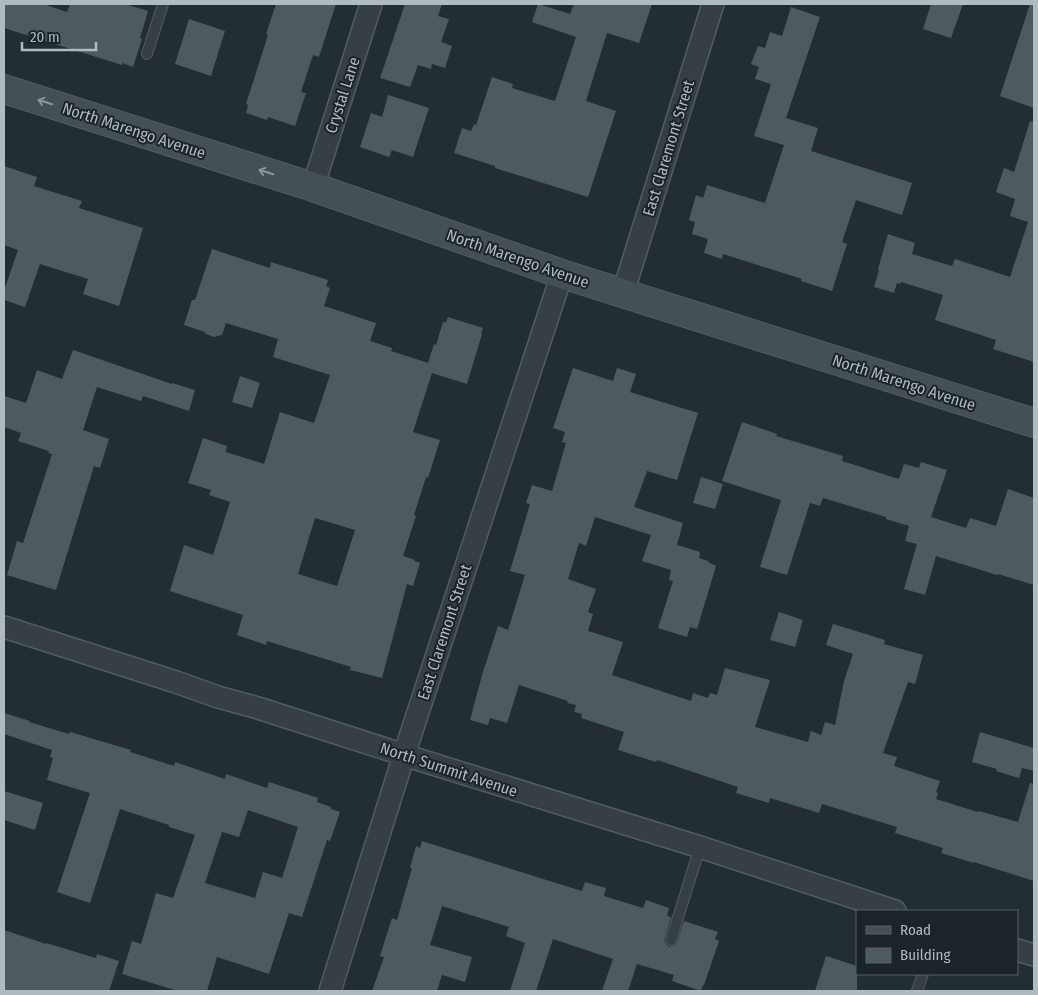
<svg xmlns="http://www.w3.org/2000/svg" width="1038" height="995" viewBox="0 0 1038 995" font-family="'Fira Sans Condensed',sans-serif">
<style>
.building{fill:#4d5b61;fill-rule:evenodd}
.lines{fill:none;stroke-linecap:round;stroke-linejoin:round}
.lane-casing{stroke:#525d62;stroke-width:12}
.street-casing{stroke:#525d62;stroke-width:24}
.secondary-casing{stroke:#525d62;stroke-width:30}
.lane{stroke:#353f44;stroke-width:10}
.street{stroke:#353f44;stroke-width:21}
.secondary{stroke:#444f56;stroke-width:28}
.oneway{stroke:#8a959c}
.labels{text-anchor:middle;stroke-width:4;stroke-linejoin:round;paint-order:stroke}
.street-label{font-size:16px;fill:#afbac1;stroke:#1b2428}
</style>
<rect width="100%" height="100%" fill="#222e33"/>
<g class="building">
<path d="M 4,4 L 43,4 L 67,12 L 70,4 L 125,4 L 148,11 L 140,38 L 142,39 L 133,67 L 122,63 L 122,65 L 4,28 Z"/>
<path d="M 276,4 L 336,4 L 319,57 L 313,55 L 301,92 L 306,93 L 295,126 L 268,117 L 267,120 L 246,113 L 248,105 L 246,104 L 268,35 L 266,34 Z"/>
<path d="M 405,4 L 442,4 L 438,16 L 449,19 L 441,42 L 452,46 L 445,68 L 432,64 L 431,69 L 418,65 L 410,87 L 380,78 Z"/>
<path d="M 538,4 L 570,14 L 574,4 L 652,4 L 639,43 L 607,33 L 586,101 L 616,111 L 588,197 L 495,168 L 495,166 L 454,153 L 462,128 L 471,131 L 474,124 L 476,125 L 492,77 L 513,84 L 512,88 L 555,101 L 576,37 L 532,22 Z"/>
<path d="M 931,4 L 963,4 L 951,38 L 923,29 Z"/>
<path d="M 1030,4 L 1034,4 L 1034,108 L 1000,96 Z"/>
<path d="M 791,7 L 820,17 L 786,118 L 818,128 L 811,151 L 912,183 L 902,215 L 856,200 L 842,242 L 847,244 L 832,291 L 801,281 L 802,279 L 723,254 L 722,259 L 704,253 L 708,239 L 692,234 L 695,222 L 689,220 L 696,195 L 703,198 L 707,185 L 765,203 L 784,145 L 754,136 L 771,84 L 755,79 L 759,67 L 751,64 L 758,46 L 765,48 L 770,32 L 782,36 Z"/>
<path d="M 189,19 L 225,31 L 211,76 L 175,64 Z"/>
<path d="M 388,95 L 429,108 L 413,157 L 392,150 L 389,157 L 360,147 L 371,113 L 382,117 Z"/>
<path d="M 1030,121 L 1034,122 L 1034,362 L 993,349 L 996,340 L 935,320 L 943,295 L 901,282 L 900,284 L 897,283 L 894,293 L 874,287 L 879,270 L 878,269 L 888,234 L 915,243 L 912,254 L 952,266 L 955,259 L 1010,277 L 1028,222 L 1010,216 L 1015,199 L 996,192 L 1004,168 L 1014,172 Z"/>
<path d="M 4,166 L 37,177 L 34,186 L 82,201 L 79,208 L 143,228 L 119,306 L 83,294 L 88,279 L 40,264 L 25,307 L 4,300 L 4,291 L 18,250 L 4,245 Z"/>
<path d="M 212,249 L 270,268 L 271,262 L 328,280 L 326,286 L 330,288 L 324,306 L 376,323 L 370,341 L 392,348 L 391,351 L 428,363 L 434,344 L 436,345 L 443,322 L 446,322 L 448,317 L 483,328 L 481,333 L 482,334 L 467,384 L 432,373 L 413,432 L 440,440 L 428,478 L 426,477 L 414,515 L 416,516 L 403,556 L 415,560 L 414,561 L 420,563 L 413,586 L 407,584 L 382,678 L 350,670 L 351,667 L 267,641 L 266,645 L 237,635 L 243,615 L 170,591 L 184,545 L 213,555 L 230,502 L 209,495 L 211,490 L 188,483 L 203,438 L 227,446 L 226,452 L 264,464 L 280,412 L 314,423 L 330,375 L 273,357 L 278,339 L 226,323 L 222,335 L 214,337 L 206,334 L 205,332 L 184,325 L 192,300 L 195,300 ZM 315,518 L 355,530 L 337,586 L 298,574 Z"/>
<path d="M 73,350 L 172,384 L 172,383 L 195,390 L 189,411 L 143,396 L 141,401 L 97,387 L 83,430 L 109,439 L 100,468 L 94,466 L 56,590 L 7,575 L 17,541 L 23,543 L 52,454 L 48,453 L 49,451 L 18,441 L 21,433 L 4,427 L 4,396 L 26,403 L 37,370 L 62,379 Z"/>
<path d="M 573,368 L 613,381 L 617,368 L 636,374 L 630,392 L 698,413 L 677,480 L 647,471 L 634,507 L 683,523 L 677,545 L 700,552 L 699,558 L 708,561 L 708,562 L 716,566 L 697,629 L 690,627 L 687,637 L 658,628 L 673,581 L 669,580 L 671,570 L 642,561 L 651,535 L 595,517 L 586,546 L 579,543 L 568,579 L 596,589 L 588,612 L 593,614 L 588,631 L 623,642 L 612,675 L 691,701 L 693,693 L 708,698 L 710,693 L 717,695 L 725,668 L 770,680 L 755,727 L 808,742 L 811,731 L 821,735 L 825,722 L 835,725 L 844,681 L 853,654 L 826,645 L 833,624 L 885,640 L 884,644 L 923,655 L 915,684 L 908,682 L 883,753 L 897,757 L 894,766 L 940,781 L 936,792 L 938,793 L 936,799 L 978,812 L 979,811 L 1018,822 L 1030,783 L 1034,784 L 1034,881 L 974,862 L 974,863 L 941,853 L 943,848 L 895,833 L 897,827 L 822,804 L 819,813 L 770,798 L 769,803 L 736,793 L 738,787 L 657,760 L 656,762 L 618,750 L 624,732 L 581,718 L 582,714 L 574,712 L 576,705 L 567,703 L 568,701 L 519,685 L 507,723 L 490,718 L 488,725 L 470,720 L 482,675 L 498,626 L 508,630 L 525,575 L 510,571 L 530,504 L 526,503 L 532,485 L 552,491 L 566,443 L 562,442 L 565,432 L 553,428 Z"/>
<path d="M 240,376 L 260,383 L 252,408 L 232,402 Z"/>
<path d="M 742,422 L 777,434 L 776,436 L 843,456 L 842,461 L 899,479 L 904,464 L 919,468 L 921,462 L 947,470 L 931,517 L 966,528 L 970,518 L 996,526 L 1008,489 L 1034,498 L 1034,585 L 998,574 L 997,575 L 936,556 L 925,595 L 904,589 L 917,544 L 905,541 L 909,526 L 886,519 L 886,517 L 823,498 L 820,506 L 810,503 L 787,575 L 760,567 L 781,500 L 722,481 Z"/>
<path d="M 701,477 L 723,484 L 715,509 L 693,503 Z"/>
<path d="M 779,612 L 803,620 L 795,647 L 770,640 Z"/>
<path d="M 4,713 L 30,721 L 29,722 L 69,734 L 70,732 L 131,750 L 130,752 L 174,766 L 175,762 L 225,779 L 226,774 L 267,788 L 269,782 L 318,798 L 317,802 L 331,807 L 331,809 L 340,812 L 330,841 L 327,840 L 302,917 L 289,913 L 269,974 L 217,957 L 207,991 L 178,991 L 122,974 L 132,941 L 141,944 L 156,893 L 173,898 L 195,835 L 169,827 L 169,825 L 120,809 L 90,903 L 57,892 L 90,793 L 47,780 L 53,758 L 50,757 L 52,750 L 4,734 ZM 248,810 L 298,827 L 282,878 L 263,872 L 255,898 L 205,883 L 222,832 L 239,837 Z"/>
<path d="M 980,732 L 1034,748 L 1034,771 L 1022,768 L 1019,778 L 996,771 L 997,769 L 972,762 Z"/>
<path d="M 4,791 L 43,803 L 35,830 L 4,820 Z"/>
<path d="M 422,841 L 582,891 L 585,882 L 606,888 L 604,896 L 643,908 L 646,900 L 669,908 L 667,916 L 671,917 L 664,941 L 666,944 L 669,947 L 675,945 L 677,942 L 684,921 L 718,932 L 715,939 L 719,941 L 704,985 L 703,985 L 701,991 L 672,981 L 674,975 L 637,964 L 628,991 L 602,991 L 613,959 L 553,939 L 536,991 L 510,991 L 525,943 L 506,936 L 509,927 L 442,906 L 430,945 L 472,957 L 465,982 L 442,975 L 437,991 L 372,991 L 384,957 L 380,956 L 392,918 L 397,920 L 412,868 L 410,868 L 416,846 L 420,848 Z"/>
<path d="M 4,930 L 46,944 L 46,943 L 96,958 L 97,954 L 119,961 L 109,991 L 4,991 Z"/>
<path d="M 826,956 L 857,966 L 857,991 L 815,991 Z"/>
</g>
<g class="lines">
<g class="lane-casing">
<g id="lane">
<path d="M 147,54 L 163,4"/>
<path d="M 671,940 L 700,847"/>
<path d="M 917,991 L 923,974"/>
</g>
</g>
<g class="street-casing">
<g id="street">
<path d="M 313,187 L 371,4"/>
<path d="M 623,293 L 713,4"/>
<path d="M 4,627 L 176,682 L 218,697 L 258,708 L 423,761 L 700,847 L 895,911"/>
<path d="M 1017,950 L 1034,955"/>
<path d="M 330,991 L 404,755 L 562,274"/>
</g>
</g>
<g class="secondary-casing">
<path id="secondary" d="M 4,89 L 313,187 L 562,274 L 1034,423"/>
</g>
<use href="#lane" class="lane"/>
<use href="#street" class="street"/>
<use href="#secondary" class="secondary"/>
</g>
<defs><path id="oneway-shaft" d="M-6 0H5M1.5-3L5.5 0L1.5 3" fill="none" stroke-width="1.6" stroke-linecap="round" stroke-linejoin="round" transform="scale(1.25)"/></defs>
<g class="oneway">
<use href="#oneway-shaft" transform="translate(45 102) rotate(-162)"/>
<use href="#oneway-shaft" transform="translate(266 172) rotate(-162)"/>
</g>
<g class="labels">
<g class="street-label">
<text transform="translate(342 95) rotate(-72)" y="6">Crystal Lane</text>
<text transform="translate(134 130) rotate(18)" y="6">North Marengo Avenue</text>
<text transform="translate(668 148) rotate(-73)" y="6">East Claremont Street</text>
<text transform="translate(518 258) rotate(19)" y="6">North Marengo Avenue</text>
<text transform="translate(904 382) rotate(18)" y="6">North Marengo Avenue</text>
<text transform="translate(444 632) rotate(-72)" y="6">East Claremont Street</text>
<text transform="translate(449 769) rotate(18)" y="6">North Summit Avenue</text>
</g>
</g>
<rect width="1038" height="995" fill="none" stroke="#afbac1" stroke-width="10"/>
<rect x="856" y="910" width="162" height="65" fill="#1b2428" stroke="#566065"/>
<rect x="866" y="926" width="25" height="8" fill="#444f56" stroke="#566065"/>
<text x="900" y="935" font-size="15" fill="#afbac1">Road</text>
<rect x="866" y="948" width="25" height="15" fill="#4d5b61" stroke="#566065"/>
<text x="900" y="960" font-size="15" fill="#afbac1">Building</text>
<path d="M22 42v8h74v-8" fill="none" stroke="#afbac1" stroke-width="2.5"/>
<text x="30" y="42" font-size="15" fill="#afbac1" stroke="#1b2428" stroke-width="4" paint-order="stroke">20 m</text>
</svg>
